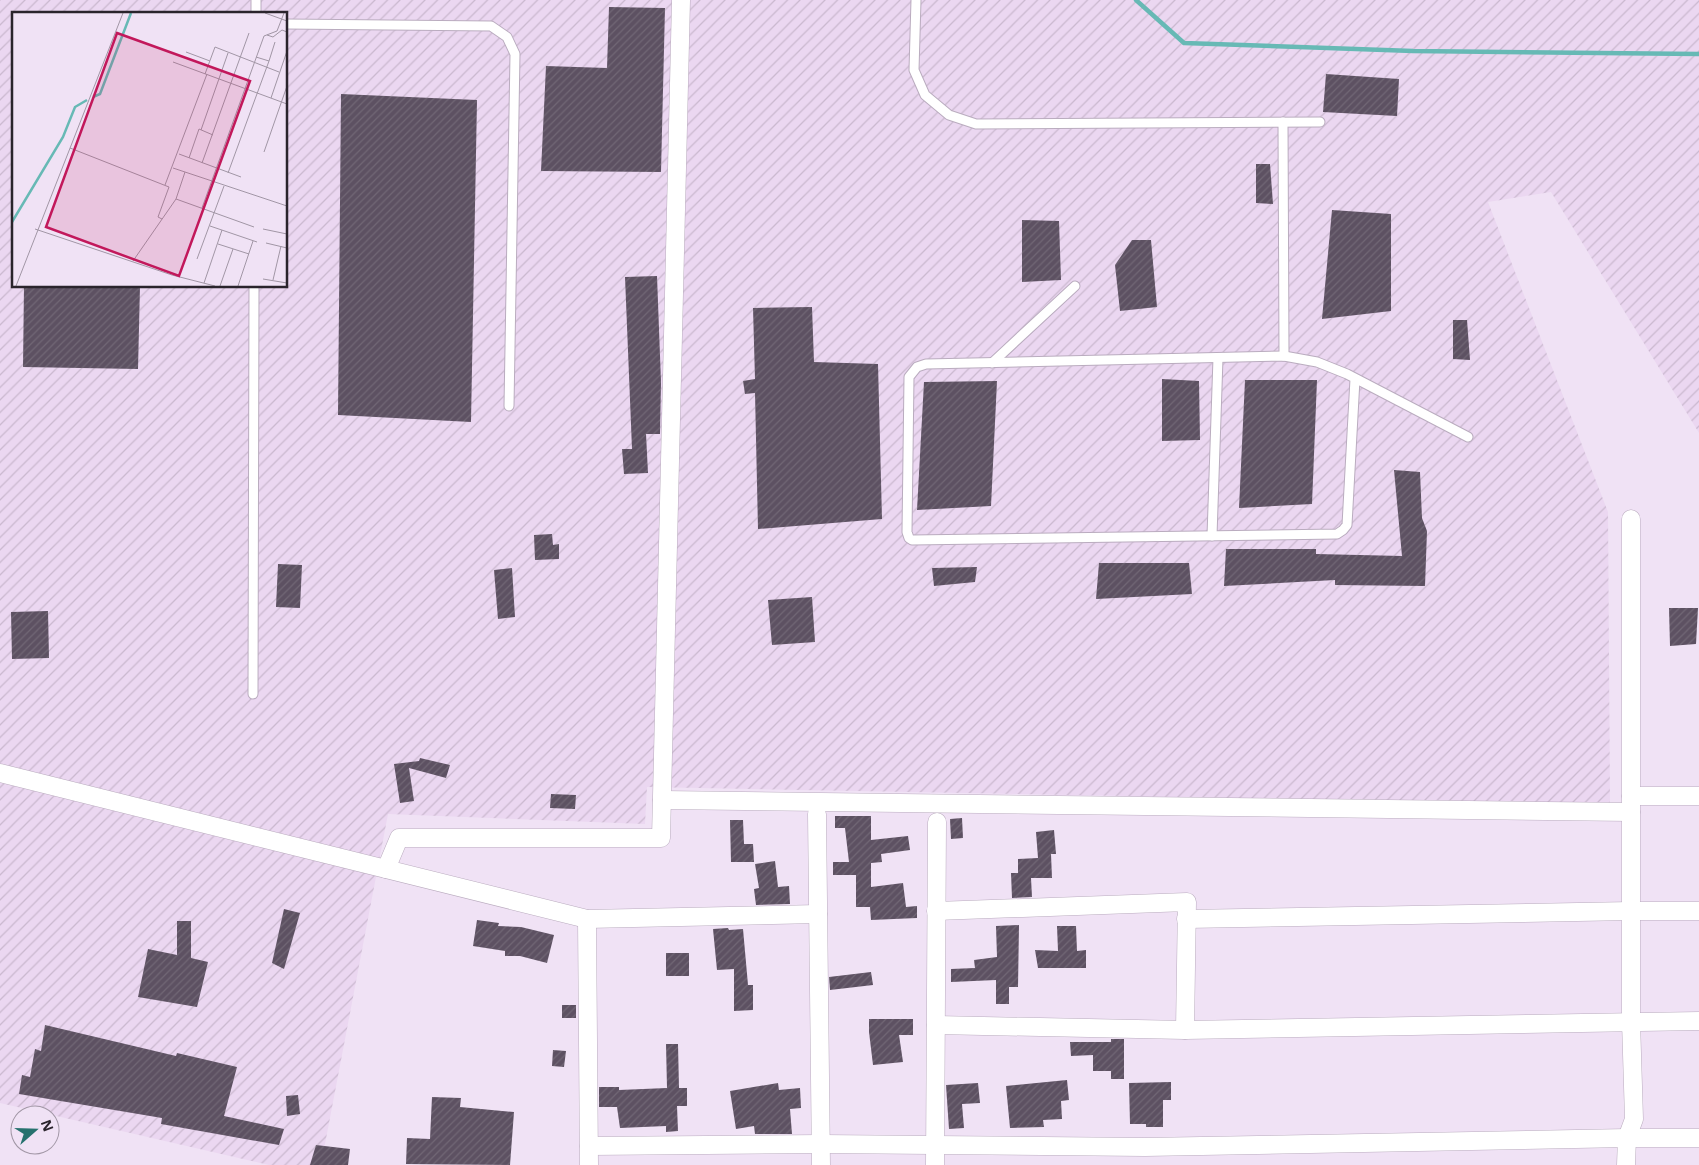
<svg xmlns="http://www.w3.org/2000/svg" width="1699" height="1165" viewBox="0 0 1699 1165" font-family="'Open Sans',sans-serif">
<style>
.industrial{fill:url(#industrial-furrows);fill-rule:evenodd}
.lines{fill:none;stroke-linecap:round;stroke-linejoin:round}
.stream{stroke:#67b9b5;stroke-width:4.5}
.building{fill:url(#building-hatch)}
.lane-casing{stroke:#baacbf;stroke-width:11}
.street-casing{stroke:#baacbf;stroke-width:19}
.lane{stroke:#fff;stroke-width:9}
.street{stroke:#fff;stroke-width:18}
.inset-river{fill:none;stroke:#67b9b5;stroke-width:2.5}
.inset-road{fill:none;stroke:#a196a5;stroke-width:1}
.view{fill:#c2185b;fill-opacity:0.15;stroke:#c2185b;stroke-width:2.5}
.inset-edge{fill:none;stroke:#2a242c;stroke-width:2.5}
</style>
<defs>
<pattern id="industrial-furrows" width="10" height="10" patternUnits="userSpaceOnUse" patternTransform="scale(1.25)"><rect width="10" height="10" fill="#ebd7f1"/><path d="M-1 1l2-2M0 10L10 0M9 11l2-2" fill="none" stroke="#cab8cf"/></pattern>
<pattern id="building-hatch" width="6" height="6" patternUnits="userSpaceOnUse" patternTransform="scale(1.25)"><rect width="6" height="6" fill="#5d5162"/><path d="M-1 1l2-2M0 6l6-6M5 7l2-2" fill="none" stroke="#716775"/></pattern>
</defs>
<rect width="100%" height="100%" fill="#f0e2f5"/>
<path class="industrial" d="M 0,0 L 1699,0 L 1699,433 L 1551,192 L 1488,202 L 1608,512 L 1610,805 L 647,787 L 645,824 L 388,814 L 321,1165 L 269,1165 L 0,1103 ZM 14,14 L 286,14 L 286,286 L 14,286 Z"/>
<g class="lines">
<path class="stream" d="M 1136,0 L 1184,43 L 1413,51 L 1699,54"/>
</g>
<g class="building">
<path d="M 609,7 L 665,8 L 661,172 L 541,171 L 546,66 L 607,68 Z"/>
<path d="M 1326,74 L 1399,79 L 1397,116 L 1323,112 Z"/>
<path d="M 341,94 L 477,100 L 471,422 L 338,415 Z"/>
<path d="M 1256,164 L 1270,164 L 1273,204 L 1256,203 Z"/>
<path d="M 1332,210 L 1391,214 L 1391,311 L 1322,319 Z"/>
<path d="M 1022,220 L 1059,221 L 1061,280 L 1022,282 Z"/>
<path d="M 1132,240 L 1151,240 L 1157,307 L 1120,311 L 1115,265 Z"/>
<path d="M 657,276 L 661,382 L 660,434 L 646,434 L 648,473 L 624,474 L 622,449 L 632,449 L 625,277 Z"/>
<path d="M 24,286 L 140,286 L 138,369 L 23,367 Z"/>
<path d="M 812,307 L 814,362 L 878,364 L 882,519 L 758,529 L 755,393 L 745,394 L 743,381 L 755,379 L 753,308 Z"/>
<path d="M 1453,320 L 1467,320 L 1470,360 L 1453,359 Z"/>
<path d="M 1162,379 L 1199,381 L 1200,440 L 1162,441 Z"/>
<path d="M 1245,380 L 1317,380 L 1312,504 L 1239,508 Z"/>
<path d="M 997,381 L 991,506 L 917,510 L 924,382 Z"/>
<path d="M 1394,470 L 1420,472 L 1422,518 L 1427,531 L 1425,586 L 1335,585 L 1335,580 L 1224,586 L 1226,549 L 1316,549 L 1316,554 L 1402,556 Z"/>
<path d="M 552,534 L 553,545 L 559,544 L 559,559 L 535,560 L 534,535 Z"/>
<path d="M 1099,563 L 1189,563 L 1192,594 L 1096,599 Z"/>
<path d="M 278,564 L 302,565 L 300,608 L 276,607 Z"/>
<path d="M 977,567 L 975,582 L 934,586 L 932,568 Z"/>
<path d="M 512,568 L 515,617 L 498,619 L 494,570 Z"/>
<path d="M 812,597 L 815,642 L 772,645 L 768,600 Z"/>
<path d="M 1669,608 L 1698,608 L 1696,644 L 1670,646 Z"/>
<path d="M 48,611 L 49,658 L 12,659 L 11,612 Z"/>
<path d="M 420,758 L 450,765 L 446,778 L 409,768 L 414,801 L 400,803 L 394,764 L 419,761 Z"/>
<path d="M 551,794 L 576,795 L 575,809 L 550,808 Z"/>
<path d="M 835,816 L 871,816 L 871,840 L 908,836 L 910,850 L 881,854 L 882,862 L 871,863 L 871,887 L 903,883 L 906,907 L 917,906 L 917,918 L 871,920 L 870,907 L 856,907 L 856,875 L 833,875 L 833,862 L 849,862 L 845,828 L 835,828 Z"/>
<path d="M 962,818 L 963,838 L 951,839 L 950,819 Z"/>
<path d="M 730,820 L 743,820 L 744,844 L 753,844 L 754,862 L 731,862 Z"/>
<path d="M 1054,830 L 1056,854 L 1051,854 L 1052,878 L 1031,878 L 1032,897 L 1012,898 L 1011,873 L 1018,873 L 1018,859 L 1038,858 L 1036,832 Z"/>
<path d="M 775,861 L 778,887 L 789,886 L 790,904 L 756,905 L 754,889 L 759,888 L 755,864 Z"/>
<path d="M 284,909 L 300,913 L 284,969 L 272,963 Z"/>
<path d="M 477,920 L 499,923 L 498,926 L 521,927 L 554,935 L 547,963 L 520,956 L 505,956 L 505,951 L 473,946 Z"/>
<path d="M 177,921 L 191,921 L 191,958 L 208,962 L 197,1007 L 138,997 L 148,949 L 177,955 Z"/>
<path d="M 1019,925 L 1018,987 L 1009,987 L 1009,1004 L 996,1004 L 996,980 L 951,982 L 951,969 L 975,968 L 974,960 L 997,957 L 996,926 Z"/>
<path d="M 1057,926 L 1076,926 L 1077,951 L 1086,950 L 1086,968 L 1038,968 L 1035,950 L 1058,951 Z"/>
<path d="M 728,928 L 729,930 L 743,929 L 748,985 L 753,985 L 753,1010 L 734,1011 L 734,969 L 717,970 L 713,929 Z"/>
<rect x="666" y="953" width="23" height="23"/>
<path d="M 871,972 L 873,985 L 830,990 L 829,977 Z"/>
<rect x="562" y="1005" width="14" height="13"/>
<path d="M 869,1019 L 913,1019 L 913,1035 L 899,1035 L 903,1062 L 873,1065 L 869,1032 Z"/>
<path d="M 45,1025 L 176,1056 L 177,1053 L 237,1067 L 224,1116 L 284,1129 L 279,1145 L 161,1124 L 162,1118 L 19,1094 L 22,1075 L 30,1077 L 35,1049 L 41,1051 Z"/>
<path d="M 1111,1039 L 1124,1039 L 1124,1079 L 1111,1079 L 1111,1071 L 1093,1071 L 1093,1055 L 1071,1056 L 1070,1042 L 1111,1042 Z"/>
<path d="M 666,1044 L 678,1044 L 679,1088 L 687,1088 L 687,1106 L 677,1106 L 678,1131 L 666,1132 L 666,1126 L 620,1128 L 617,1107 L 599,1107 L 599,1087 L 619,1087 L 619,1090 L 667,1088 Z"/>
<path d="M 553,1050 L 566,1051 L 564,1067 L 552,1066 Z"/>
<path d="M 1067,1080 L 1069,1100 L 1061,1101 L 1062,1119 L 1043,1120 L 1044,1127 L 1010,1128 L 1006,1086 Z"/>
<path d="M 1171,1082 L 1171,1100 L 1163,1100 L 1163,1127 L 1146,1127 L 1146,1124 L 1130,1124 L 1129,1083 Z"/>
<path d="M 778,1083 L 779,1090 L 800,1088 L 801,1108 L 790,1109 L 792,1134 L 755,1134 L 754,1126 L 736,1129 L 730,1091 Z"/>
<path d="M 978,1083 L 980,1103 L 962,1104 L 964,1128 L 949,1129 L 946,1085 Z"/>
<path d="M 298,1095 L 300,1114 L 287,1116 L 286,1096 Z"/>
<path d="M 432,1097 L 461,1098 L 460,1107 L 514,1112 L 510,1165 L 406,1164 L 407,1138 L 430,1139 Z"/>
<path d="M 316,1145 L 350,1149 L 348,1165 L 310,1165 Z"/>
</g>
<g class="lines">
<g class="lane-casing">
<g id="lane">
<path d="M 916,0 L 914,70 L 925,95 L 949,115 L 976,124 L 1320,122"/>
<path d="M 256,14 L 256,0"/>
<path d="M 286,24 L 491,26 L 507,37 L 515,54 L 509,406"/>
<path d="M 1283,122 L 1284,356"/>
<path d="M 992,363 L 1075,286"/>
<path d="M 1355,379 L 1347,525 L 1343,530 L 1337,534 L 912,540 L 909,538 L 907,532 L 909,377 L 917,367 L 926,364 L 1284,356 L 1317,362 L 1347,374 L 1468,437"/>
<path d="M 1212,536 L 1218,358"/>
<path d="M 253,694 L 254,286"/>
</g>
</g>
<g class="street-casing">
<g id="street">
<path d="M 0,773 L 587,919 L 818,914"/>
<path d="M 1631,796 L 1699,796"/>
<path d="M 662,800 L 1631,812"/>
<path d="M 817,814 L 821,1165"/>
<path d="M 386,869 L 399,838 L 661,838 L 681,0"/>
<path d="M 936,911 L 1187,902 L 1185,1030"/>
<path d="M 587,919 L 589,1165"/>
<path d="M 1186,919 L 1631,911 L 1699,911"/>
<path d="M 936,1025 L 1185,1030 L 1699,1021"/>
<path d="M 589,1146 L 821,1144 L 1145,1147 L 1627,1138 L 1699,1138"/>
<path d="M 935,1165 L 937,822"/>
<path d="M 1626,1165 L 1627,1138 L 1634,1119 L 1631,1021 L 1631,519"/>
</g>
</g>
<use href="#lane" class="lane"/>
<use href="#street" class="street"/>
</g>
<g transform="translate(12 12)">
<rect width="275" height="275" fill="#f0e2f5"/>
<path class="inset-river" d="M 81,85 L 88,82 L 119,1M 0,210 L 51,125 L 63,95 L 75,88"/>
<path class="inset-road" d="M 253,1 L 275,9M 255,23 L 261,25 L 270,18 L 275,20M 174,40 L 198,49M 244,45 L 257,49 L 263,30M 161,50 L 275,92M 193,62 L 203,35 L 267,60M 259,86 L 275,39M 189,118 L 216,41M 58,136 L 157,175 L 146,205 L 150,207M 252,140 L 275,74M 167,142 L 229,165M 177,146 L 187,117 L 201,123M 190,151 L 237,21M 161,156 L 275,194M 216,161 L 257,49M 153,173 L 195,62M 164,187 L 242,215M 190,196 L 252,24 L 265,19 L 272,1M 198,214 L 245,230M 23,217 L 160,263 L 203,274M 251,217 L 275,222M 254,231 L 275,236M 206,232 L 237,242M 185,247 L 212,174M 121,249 L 164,187 L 173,160M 251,267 L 275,271M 261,268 L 269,234M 192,271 L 210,218M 4,274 L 111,1M 208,274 L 221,237M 226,274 L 241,229"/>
<path class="view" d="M 105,21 L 238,69 L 167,264 L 34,215 Z"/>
<rect width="275" height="275" class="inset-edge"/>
</g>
<g transform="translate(35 1130) rotate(70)"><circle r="24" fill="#f0e2f5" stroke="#a196a5"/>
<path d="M0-4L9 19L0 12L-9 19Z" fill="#26716e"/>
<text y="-8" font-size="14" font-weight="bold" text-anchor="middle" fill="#2a242c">N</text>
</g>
</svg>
